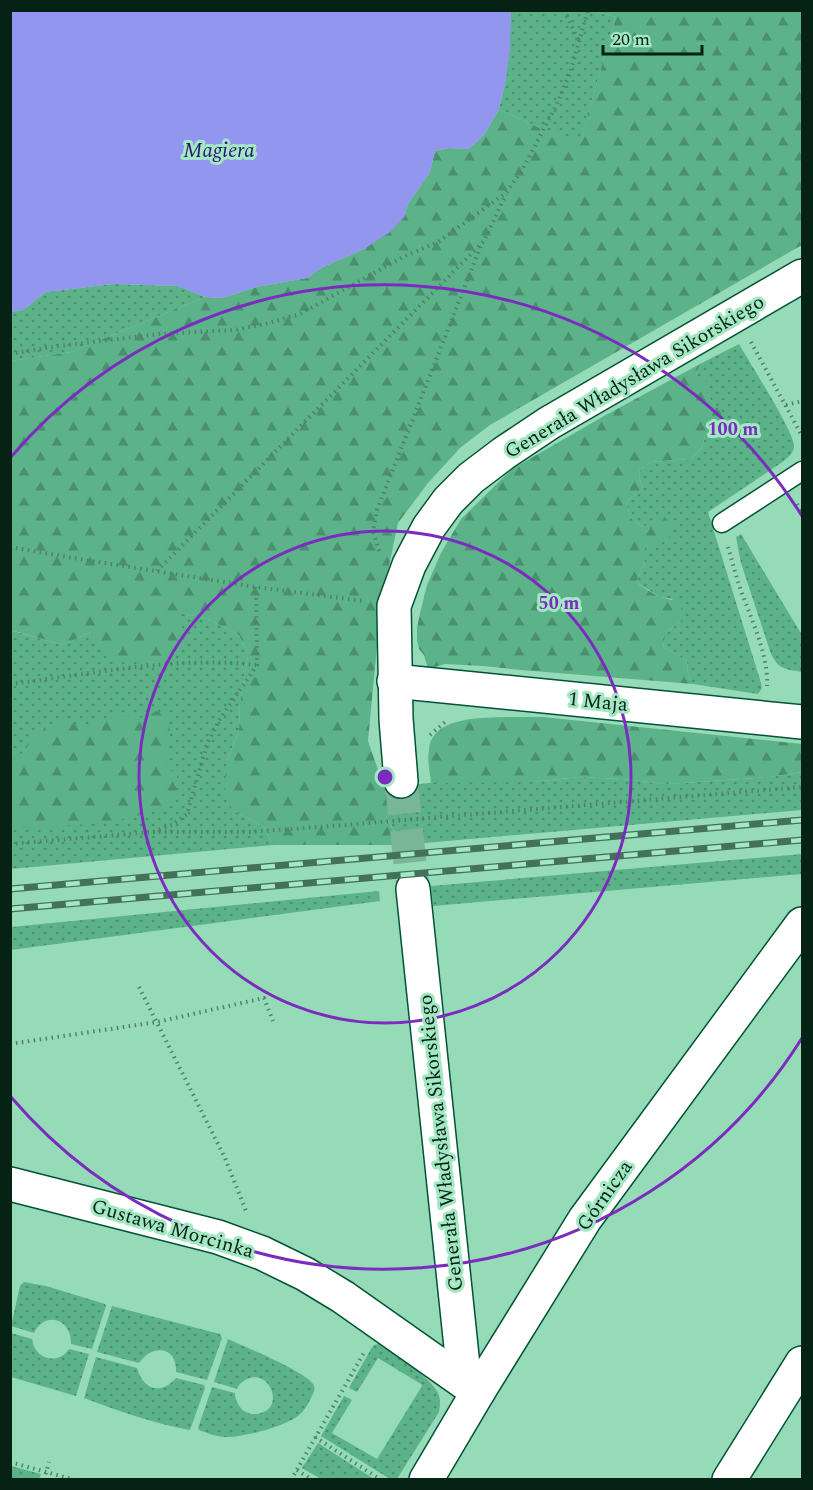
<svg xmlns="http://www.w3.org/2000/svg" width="813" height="1490" viewBox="0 0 813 1490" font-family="Spectral,serif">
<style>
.grass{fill:url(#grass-dots)}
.forest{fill:url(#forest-firs)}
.water{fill:#9296ee}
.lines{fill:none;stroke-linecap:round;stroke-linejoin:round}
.street-tunnel{stroke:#79b697;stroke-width:33;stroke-dasharray:33 16;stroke-linecap:butt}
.lane-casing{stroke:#025336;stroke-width:21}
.street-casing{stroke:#025336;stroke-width:36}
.path{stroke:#508269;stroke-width:4;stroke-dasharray:1.5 4.5;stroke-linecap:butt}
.lane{stroke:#fff;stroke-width:18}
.street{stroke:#fff;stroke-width:33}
.rail-casing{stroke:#43715a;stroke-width:7}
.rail{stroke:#a3e8c3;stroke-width:4.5;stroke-dasharray:14;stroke-linecap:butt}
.ring{fill:none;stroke:#7b2cbf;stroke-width:3}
.labels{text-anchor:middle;stroke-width:6;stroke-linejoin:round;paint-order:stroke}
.street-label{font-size:20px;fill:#052215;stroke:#a3e8c3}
.water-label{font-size:21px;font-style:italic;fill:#281576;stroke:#a3e8c3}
.centre{fill:#7b2cbf;stroke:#a3e8c3;stroke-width:3}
.ring-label{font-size:18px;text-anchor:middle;font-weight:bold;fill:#7b2cbf;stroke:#a3e8c3;stroke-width:6;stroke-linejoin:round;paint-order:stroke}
</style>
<defs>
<pattern id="grass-dots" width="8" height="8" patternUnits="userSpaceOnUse" patternTransform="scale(1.5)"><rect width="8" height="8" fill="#5cb289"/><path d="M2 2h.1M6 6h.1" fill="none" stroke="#4a906f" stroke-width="1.8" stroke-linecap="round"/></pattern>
<pattern id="forest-firs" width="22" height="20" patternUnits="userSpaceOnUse" patternTransform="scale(1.5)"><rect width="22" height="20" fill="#5cb289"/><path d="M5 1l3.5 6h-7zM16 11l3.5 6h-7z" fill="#4a906f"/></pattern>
</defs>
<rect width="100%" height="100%" fill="#96dbb7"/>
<g class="grass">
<path d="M 511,11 L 593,11 L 616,17 L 580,141 L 544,130 L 499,109 L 506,79 Z"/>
<path d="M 113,284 L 178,286 L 205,297 L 71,352 L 11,361 L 10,312 L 23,310 L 46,292 Z"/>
<path d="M 739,344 C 748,360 795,433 794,446 C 794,453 789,456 784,461 L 708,512 L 761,683 L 762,688 L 758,694 L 693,684 L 688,674 L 687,662 L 675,653 L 663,647 L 666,633 L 681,621 L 672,599 L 660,597 L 636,582 L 645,562 L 644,526 C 629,521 630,516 626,502 L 643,489 L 639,476 L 640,469 L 651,462 L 691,459 L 702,448 L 705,436 L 721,422 L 721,412 L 706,394 L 696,375 L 700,364 Z"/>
<path d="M 741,534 L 802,635 L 802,672 C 786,669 779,670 771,654 L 741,563 L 736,537 Z"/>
<path d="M 180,613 L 206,618 L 239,635 L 248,655 L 240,702 L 239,731 L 227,760 L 234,811 L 264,827 L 273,845 L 11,869 L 10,630 L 63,645 L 91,632 Z"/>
<path d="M 802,772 L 802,810 L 402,845 L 386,816 L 388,802 L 384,788 L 438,782 L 532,782 L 580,777 L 622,779 L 667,784 L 770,777 Z"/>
<path d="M 802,854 L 802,874 L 433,906 L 431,886 Z"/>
<path d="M 379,891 L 380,901 L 11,950 L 11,927 Z"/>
<path d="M 24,1282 L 46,1286 L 105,1304 L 106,1306 L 92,1349 L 71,1344 C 72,1319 45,1310 34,1333 L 11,1326 L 20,1286 Z"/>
<path d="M 112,1306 L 220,1334 L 222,1338 L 207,1380 L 176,1372 C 177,1346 152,1344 139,1363 L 97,1352 Z"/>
<path d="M 11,1333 L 32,1339 C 34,1359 58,1366 69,1349 L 89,1354 L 76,1396 L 11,1377 Z"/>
<path d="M 228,1339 C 245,1347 304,1371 313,1384 C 317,1389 312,1395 310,1400 C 307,1406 304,1411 299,1415 C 287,1426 242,1438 225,1437 C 217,1437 207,1433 199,1430 L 198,1428 L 212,1387 L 235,1393 C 235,1404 244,1415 255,1414 C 287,1412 271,1368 247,1379 C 242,1382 239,1384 237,1389 L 214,1382 Z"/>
<path d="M 379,1344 C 393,1352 432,1379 438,1393 C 441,1400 440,1405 439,1412 L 397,1479 L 390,1479 L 321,1436 L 344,1396 L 352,1400 L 332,1433 L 377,1459 L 422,1386 L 421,1384 L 378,1358 L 357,1392 L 349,1388 L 371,1349 L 374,1345 Z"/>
<path d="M 96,1357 L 137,1368 C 143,1389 160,1396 176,1378 L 204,1385 L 205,1388 L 190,1430 C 153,1423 118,1411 84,1398 Z"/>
<path d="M 318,1443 L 374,1479 L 321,1479 L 302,1468 Z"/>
<path d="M 11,1466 L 41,1474 L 39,1479 L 11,1479 Z"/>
</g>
<g class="forest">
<path d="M 593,11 L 802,11 L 802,245 L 490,425 L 460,448 L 428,483 L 398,523 L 381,604 L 368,741 L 383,784 L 388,802 L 386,817 L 402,845 L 273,845 L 264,827 L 234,811 L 224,796 L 227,760 L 239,731 L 240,702 L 248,655 L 239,635 L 206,618 L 180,613 L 184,641 L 168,666 L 111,659 L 91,632 L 63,645 L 11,630 L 10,361 L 71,352 L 205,297 L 223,298 L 256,287 L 307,278 L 323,267 L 364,249 L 404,217 L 408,204 L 430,172 L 435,151 L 449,148 L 469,149 L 484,135 L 499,109 L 544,130 L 580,140 L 616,17 Z"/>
<path d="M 700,364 L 696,375 L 706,380 L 706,394 L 721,412 L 721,422 L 705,436 L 702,448 L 691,459 L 651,462 L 640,469 L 639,476 L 643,489 L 626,502 C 630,516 629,521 644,526 L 662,514 L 674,528 C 671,542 658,545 645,546 L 645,562 L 636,582 C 643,587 650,592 658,596 C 673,602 677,596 684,615 L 681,621 L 666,633 L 663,647 L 675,653 L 687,662 L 688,674 L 693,684 L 521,670 L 483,666 L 445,664 L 428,669 L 424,655 L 419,649 L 417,640 L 417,628 L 420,613 L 427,585 L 441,553 L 461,519 L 512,469 L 604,416 Z"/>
<path d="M 156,711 L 168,716 C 171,736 171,746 166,766 L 177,776 C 177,781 177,789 175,794 C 159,827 44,826 11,828 L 11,761 L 27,749 L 28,740 L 61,718 L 86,729 C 96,723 106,717 118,716 C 136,714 139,723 156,711 Z"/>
<path d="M 507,717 L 543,717 L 802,744 L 802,772 L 770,777 L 667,784 L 622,779 L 580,777 L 532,782 L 431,783 C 430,772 427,761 429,750 C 432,716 482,718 507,717 Z"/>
</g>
<path class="water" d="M 11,10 L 511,11 L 510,49 L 506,79 L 499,109 L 484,135 L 469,149 L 449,148 L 435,151 L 430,172 L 408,204 L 404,217 L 390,232 L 364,249 L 323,267 L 307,278 L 256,287 L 223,298 L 205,297 L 178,286 L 113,284 L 46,292 L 23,310 L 11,312 Z"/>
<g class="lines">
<path class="street-tunnel" d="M 401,781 L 413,889"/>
<g class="lane-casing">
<path id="lane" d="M 722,523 L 802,471"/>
</g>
<g class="street-casing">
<g id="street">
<path d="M 394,681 L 802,722"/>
<path d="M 401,781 L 396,719 L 394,606 L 409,565 L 429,527 L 448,501 L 471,478 L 504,453 L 549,423 L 802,276"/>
<path d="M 413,889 L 463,1366 L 478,1392"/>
<path d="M 10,1184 L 218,1237 L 262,1253 L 305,1274 L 343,1297 L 478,1392"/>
<path d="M 426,1480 L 478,1392 L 585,1219 L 802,924"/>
<path d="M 729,1480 L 802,1363"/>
</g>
</g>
<g class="path">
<path d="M 566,10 L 567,16 L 579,43"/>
<path d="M 751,342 L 802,436"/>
<path d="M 10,354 L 51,347 L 159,334 L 235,330 L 265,324 L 300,314 L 405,256 L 438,242 L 506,193 L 521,172 L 557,104 L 570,73 L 588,10"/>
<path d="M 786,405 L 802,401"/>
<path d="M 797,504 L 802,513"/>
<path d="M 10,547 L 73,558 L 256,587 L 363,601"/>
<path d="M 728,547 C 731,557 734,568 737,579 C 747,611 769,652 767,686"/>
<path d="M 379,551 L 373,531 L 377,510 L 482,243"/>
<path d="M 157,571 L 484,241 L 506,194"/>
<path d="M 10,684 C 91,674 176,656 257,665"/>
<path d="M 430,735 L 445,722 L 448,722"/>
<path d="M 153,832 L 249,832 L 345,825 L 802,787"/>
<path d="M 10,844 L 153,832 L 172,825 L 187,814 L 207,744 L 220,719 L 257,665 L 256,587"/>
<path d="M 139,987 L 225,1158 L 246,1211"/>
<path d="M 10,1044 L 157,1022 L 264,998 L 273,1021"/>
<path d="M 315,1437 L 381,1480"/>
<path d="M 10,1462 L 75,1480"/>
<path d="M 297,1470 L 312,1480"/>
<path d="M 44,1480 L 49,1462"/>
<path d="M 291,1480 L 365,1351"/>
</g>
<use href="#lane" class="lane"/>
<use href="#street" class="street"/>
<g class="rail-casing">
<g id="rail">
<path d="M 10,889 L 802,820"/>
<path d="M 10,909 L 802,840"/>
</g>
</g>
<use href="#rail" class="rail"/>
</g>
<g class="ring">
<circle cx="385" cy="777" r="246"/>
<path d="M802 1038A492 492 0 0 1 11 1097M11 457A492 492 0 0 1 802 516"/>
</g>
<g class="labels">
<g class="street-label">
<text transform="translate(634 376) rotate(-31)" y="7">Generała Władysława Sikorskiego</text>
<text transform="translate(598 701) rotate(6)" y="7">1 Maja</text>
<text transform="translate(440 1143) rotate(-96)" y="7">Generała Władysława Sikorskiego</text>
<text transform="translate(604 1195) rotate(-55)" y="7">Górnicza</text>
<text transform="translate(173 1228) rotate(16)" y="7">Gustawa Morcinka</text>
</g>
<g class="water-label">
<text x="219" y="157">Magiera</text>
</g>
</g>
<circle cx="385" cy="777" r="9" class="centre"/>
<g class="ring-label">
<text x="733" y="435">100 m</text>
<text x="559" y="609">50 m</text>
</g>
<rect width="813" height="1490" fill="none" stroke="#052215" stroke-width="24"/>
<path d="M603 45v9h99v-9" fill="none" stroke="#052215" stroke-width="3"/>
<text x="612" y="45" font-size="18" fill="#052215" stroke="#a3e8c3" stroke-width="4.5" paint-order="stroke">20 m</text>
</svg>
